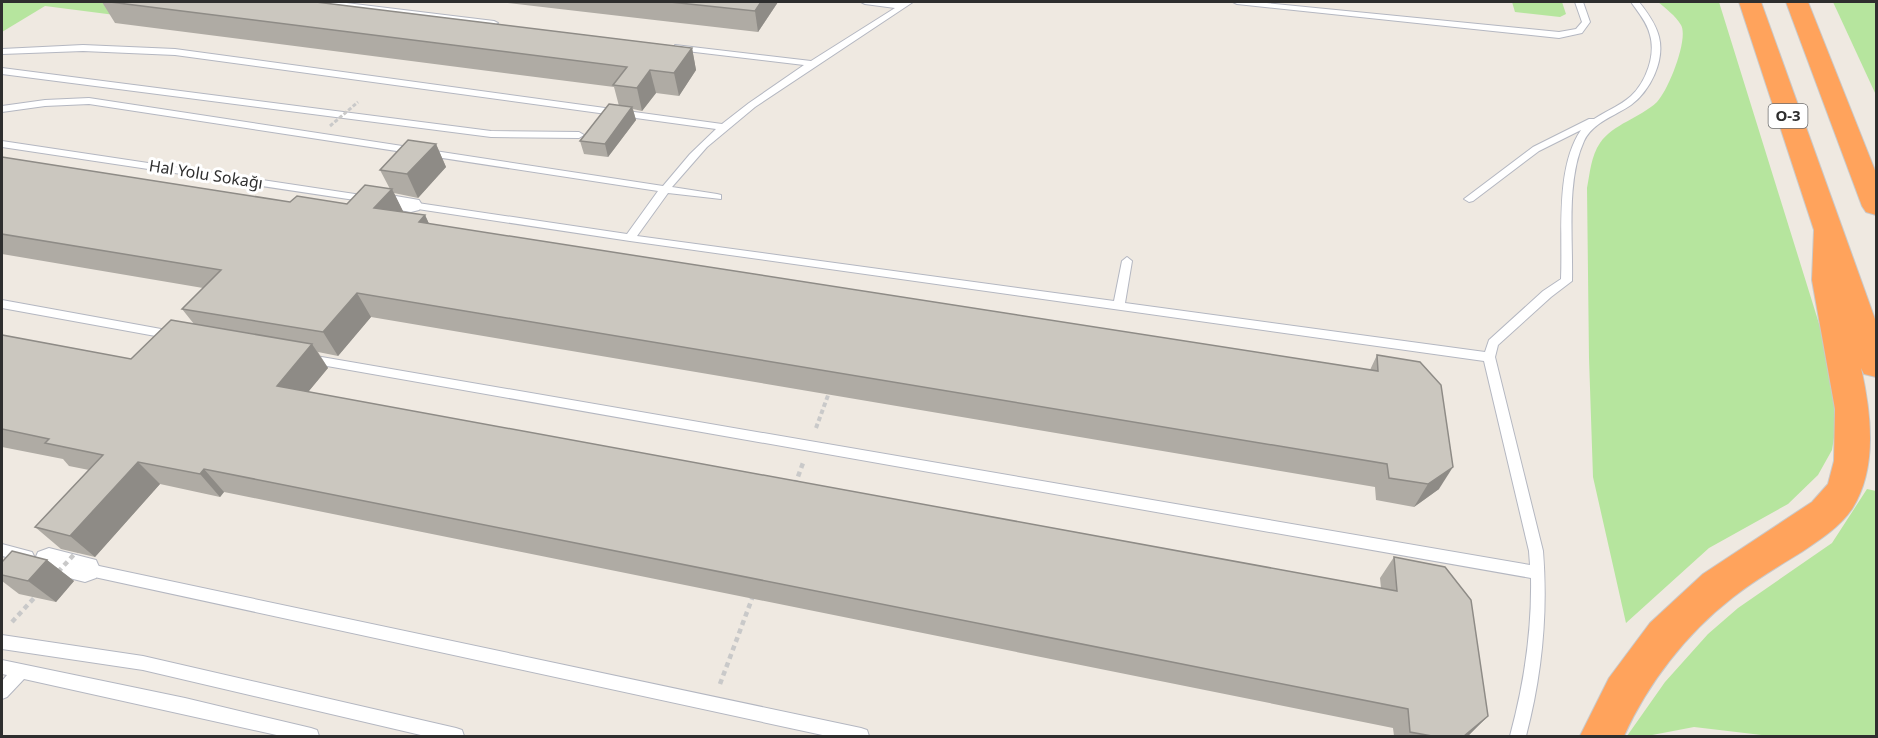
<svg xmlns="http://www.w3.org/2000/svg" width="1878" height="738" viewBox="0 0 1878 738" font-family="'Noto Sans',sans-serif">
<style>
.green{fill:#b6e59e}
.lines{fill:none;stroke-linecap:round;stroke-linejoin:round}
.lane-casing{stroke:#b4b7c1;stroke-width:2}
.street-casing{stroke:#b4b7c1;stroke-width:2}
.highway-casing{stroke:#c9c9c9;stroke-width:2}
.path-far1{stroke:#c9c9c9;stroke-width:4;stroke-dasharray:4.5 3;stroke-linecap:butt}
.path{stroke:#c9c9c9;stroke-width:4.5;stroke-dasharray:5 4;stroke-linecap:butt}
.lane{fill:#fff;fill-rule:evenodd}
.street{fill:#fff;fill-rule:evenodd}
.highway{fill:#ffa35c;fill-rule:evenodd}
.path-bridge-far1{stroke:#c9c9c9;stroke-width:3;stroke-dasharray:4 2;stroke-linecap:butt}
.path-bridge{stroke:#c9c9c9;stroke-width:4.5;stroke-dasharray:5 4;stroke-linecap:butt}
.wall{fill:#afaba4}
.shaded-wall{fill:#8e8b86}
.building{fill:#cbc7bf;stroke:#8e8b86;stroke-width:1.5}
.labels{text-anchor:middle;stroke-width:6;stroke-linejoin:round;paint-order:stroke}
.shield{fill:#fff;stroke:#6d6d6d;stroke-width:1.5}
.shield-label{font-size:15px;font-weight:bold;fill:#2e2e2e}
.street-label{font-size:16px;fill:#2e2e2e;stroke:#fff}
</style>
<rect width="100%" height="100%" fill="#efe9e1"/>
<g class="green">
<path d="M 2,2 L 118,2 L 115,15 L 45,6 L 2,32 Z"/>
<path d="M 1512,2 L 1562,2 L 1566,14 L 1560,17 L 1515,12 Z"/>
<path d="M 1658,2 L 1719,2 L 1821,330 L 1838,413 L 1832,450 L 1818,475 L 1788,504 L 1709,548 L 1626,623 L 1593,477 L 1589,358 L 1587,188 C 1590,173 1591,156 1600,143 C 1613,124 1640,118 1657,102 C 1668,91 1689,39 1681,25 C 1676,16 1665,8 1658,2 Z"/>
<path d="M 1833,2 L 1876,2 L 1876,95 Z"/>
<path d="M 1867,489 L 1876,491 L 1876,736 L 1770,736 L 1694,727 L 1647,736 L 1627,736 L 1665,682 L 1708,634 L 1738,608 L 1832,543 Z"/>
</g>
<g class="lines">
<g class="lane-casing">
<g id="lane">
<path d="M 318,2 L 338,2 L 494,21 L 498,23 L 494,25 L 322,4 Z"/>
<path d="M 861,2 L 913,2 L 755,107 L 707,147 L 672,187 L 717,194 L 721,195 L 721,199 L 668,193 L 637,236 L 1114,301 L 1122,261 L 1127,257 L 1132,261 L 1125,303 L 1485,352 L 1489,340 L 1543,291 L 1561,279 C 1563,234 1555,168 1581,130 L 1539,151 L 1473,201 L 1469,202 L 1464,199 L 1533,147 L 1589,119 L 1594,119 C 1606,111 1620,106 1631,96 C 1646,82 1656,55 1650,35 C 1647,22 1638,12 1631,2 L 1639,2 C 1647,12 1656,24 1659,37 C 1665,61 1650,91 1631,105 C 1615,116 1593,122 1584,141 C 1566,180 1573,238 1572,281 L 1551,297 L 1498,345 L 1495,357 L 1543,551 C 1548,614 1542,675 1526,736 L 1510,736 C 1524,684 1532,632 1531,578 L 310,363 L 304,359 L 310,355 L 1530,565 L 1529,551 L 1484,361 L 630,241 L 411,208 L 406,205 L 411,202 L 627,234 L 658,191 L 89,104 L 45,106 L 2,112 L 2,106 L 45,100 L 89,98 L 663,186 L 690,154 L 716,129 L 175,55 L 83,51 L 2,54 L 2,49 L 83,45 L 175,49 L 722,124 L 749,103 L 804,65 L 678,50 L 674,47 L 675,45 L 811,61 L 895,8 L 865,4 Z"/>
<path d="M 1233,2 L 1256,2 L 1559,32 L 1576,29 L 1582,22 L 1575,2 L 1583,2 L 1590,22 L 1582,33 L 1559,38 L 1237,4 Z"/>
<path d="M 2,68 L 491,131 L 579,132 L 584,135 L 579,138 L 491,137 L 2,74 Z"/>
<path d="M 2,141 L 368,196 L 373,199 L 368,202 L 2,147 Z"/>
<path d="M 2,300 L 172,331 L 178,335 L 172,339 L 2,308 Z"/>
<path d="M 2,544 L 32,552 L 34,556 L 32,560 L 27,562 L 2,556 Z"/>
<path d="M 85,563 L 861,728 L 867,730 L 869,736 L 827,736 L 85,575 L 80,573 L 78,569 L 80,565 Z"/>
<path d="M 2,635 L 143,656 L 456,728 L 462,730 L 464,736 L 425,736 L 143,670 L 2,649 Z"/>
<path d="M 2,660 L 185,698 L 311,728 L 317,730 L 319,736 L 281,736 L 24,679 L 7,697 L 2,699 L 2,681 L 7,675 L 2,674 Z"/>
</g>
</g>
<g class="street-casing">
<g id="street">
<path d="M 384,194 L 419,200 L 422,205 L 419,210 L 411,212 L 376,206 L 373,201 L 376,196 Z"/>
<path d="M 49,548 L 96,560 L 100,569 L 96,578 L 85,582 L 38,570 L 34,561 L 38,552 Z"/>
</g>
</g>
<g class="highway-casing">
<g id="highway">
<path d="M 1739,2 L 1761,2 L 1876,322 L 1876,377 L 1864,374 L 1861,368 C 1871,413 1878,468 1852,509 C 1840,527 1818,541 1800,553 C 1777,567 1753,581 1732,598 C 1686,634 1648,683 1624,736 L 1580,736 L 1609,678 L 1650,623 L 1703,574 L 1812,502 L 1828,484 L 1834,461 L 1835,409 L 1812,280 L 1814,230 Z"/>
<path d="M 1786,2 L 1808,2 L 1876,173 L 1876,215 L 1866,212 L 1862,206 Z"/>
</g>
</g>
<path class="path-far1" d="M 816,428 L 830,390"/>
<g class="path">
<path d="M 795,485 L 803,463"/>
<path d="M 12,622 L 35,597"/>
<path d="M 720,684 L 753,596"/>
</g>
<use href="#lane" class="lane"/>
<use href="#street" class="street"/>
<use href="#highway" class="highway"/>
<path class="path-bridge-far1" d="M 330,126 L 358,102"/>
<path class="path-bridge" d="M 58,572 L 79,549"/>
</g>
<g class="wall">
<path d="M 102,2 L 316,2 L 692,48 L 696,70 L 679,96 L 656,93 L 642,111 L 633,109 L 636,120 L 608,157 L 584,154 L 580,141 L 619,106 L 614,87 L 115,23 Z"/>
<path d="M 499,2 L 778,2 L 758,32 Z"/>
<path d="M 436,144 L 446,167 L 418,198 L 394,193 L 403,212 L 425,215 L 429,224 L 1370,370 L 1377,355 L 1439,489 L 1414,507 L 1376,500 L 1375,487 L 371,317 L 338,356 L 318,352 L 328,368 L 308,392 L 1381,588 L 1380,578 L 1394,557 L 1488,716 L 1468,736 L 1394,736 L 1393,728 L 224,492 L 220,497 L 160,484 L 95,557 L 61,549 L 35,527 L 89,470 L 69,466 L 63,459 L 2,447 L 2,335 L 131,359 L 194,324 L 182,309 L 203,288 L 2,254 L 2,157 L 290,202 L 347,204 L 390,189 L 380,170 Z"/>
<path d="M 47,560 L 74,581 L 56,602 L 19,594 L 2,581 L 2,562 Z"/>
</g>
<g class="shaded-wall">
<path d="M 761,2 L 778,2 L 758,32 L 755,11 Z"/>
<path d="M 692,48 L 696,70 L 679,96 L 674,73 Z"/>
<path d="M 650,70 L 656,93 L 642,111 L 637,88 Z"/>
<path d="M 632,107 L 636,120 L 608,157 L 605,144 Z"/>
<path d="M 436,144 L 446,167 L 418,198 L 407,174 Z"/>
<path d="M 392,189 L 404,213 L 374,208 Z"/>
<path d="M 425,215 L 436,239 L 419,222 Z"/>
<path d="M 357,293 L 371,317 L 338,356 L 323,332 Z"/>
<path d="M 312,344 L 328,368 L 294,409 L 277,386 Z"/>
<path d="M 138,462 L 160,484 L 95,557 L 70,536 Z"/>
<path d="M 1453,467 L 1439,489 L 1414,507 L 1428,484 Z"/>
<path d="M 204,469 L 224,492 L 220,497 L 200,474 Z"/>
<path d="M 47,560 L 74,581 L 56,602 L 28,581 Z"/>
<path d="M 1488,716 L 1468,736 L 1464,736 Z"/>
</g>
<g class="building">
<path d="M 110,2 L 316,2 L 692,48 L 674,73 L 650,70 L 637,88 L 613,85 L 627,67 Z"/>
<path d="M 670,2 L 761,2 L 755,11 Z"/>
<path d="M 609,104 L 632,107 L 605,144 L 580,141 Z"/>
<path d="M 408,140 L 436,144 L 407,174 L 380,170 Z"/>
<path d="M 2,157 L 290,202 L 297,196 L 347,204 L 365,185 L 392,189 L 374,208 L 425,215 L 419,222 L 1378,371 L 1377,355 L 1420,362 L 1441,385 L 1453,467 L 1428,484 L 1389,478 L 1387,464 L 357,293 L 323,332 L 182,309 L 221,270 L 2,234 Z"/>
<path d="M 171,320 L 312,344 L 277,386 L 1397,591 L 1394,557 L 1445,567 L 1471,600 L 1488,716 L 1464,736 L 1432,736 L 1410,732 L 1408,709 L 204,469 L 200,474 L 138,462 L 70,536 L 35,527 L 103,455 L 45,443 L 49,439 L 2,429 L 2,335 L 131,359 Z"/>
<path d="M 12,551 L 47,560 L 28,581 L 2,575 L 2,562 Z"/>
</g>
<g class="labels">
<rect class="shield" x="1768.5" y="104" width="39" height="24" rx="4.5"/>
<g class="shield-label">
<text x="1788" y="121">O-3</text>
</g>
<g class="street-label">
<text transform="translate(206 174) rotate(9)" y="6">Hal Yolu Sokağı</text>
</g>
</g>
<rect width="1878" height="738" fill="none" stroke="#2e2e2e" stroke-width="6"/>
</svg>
